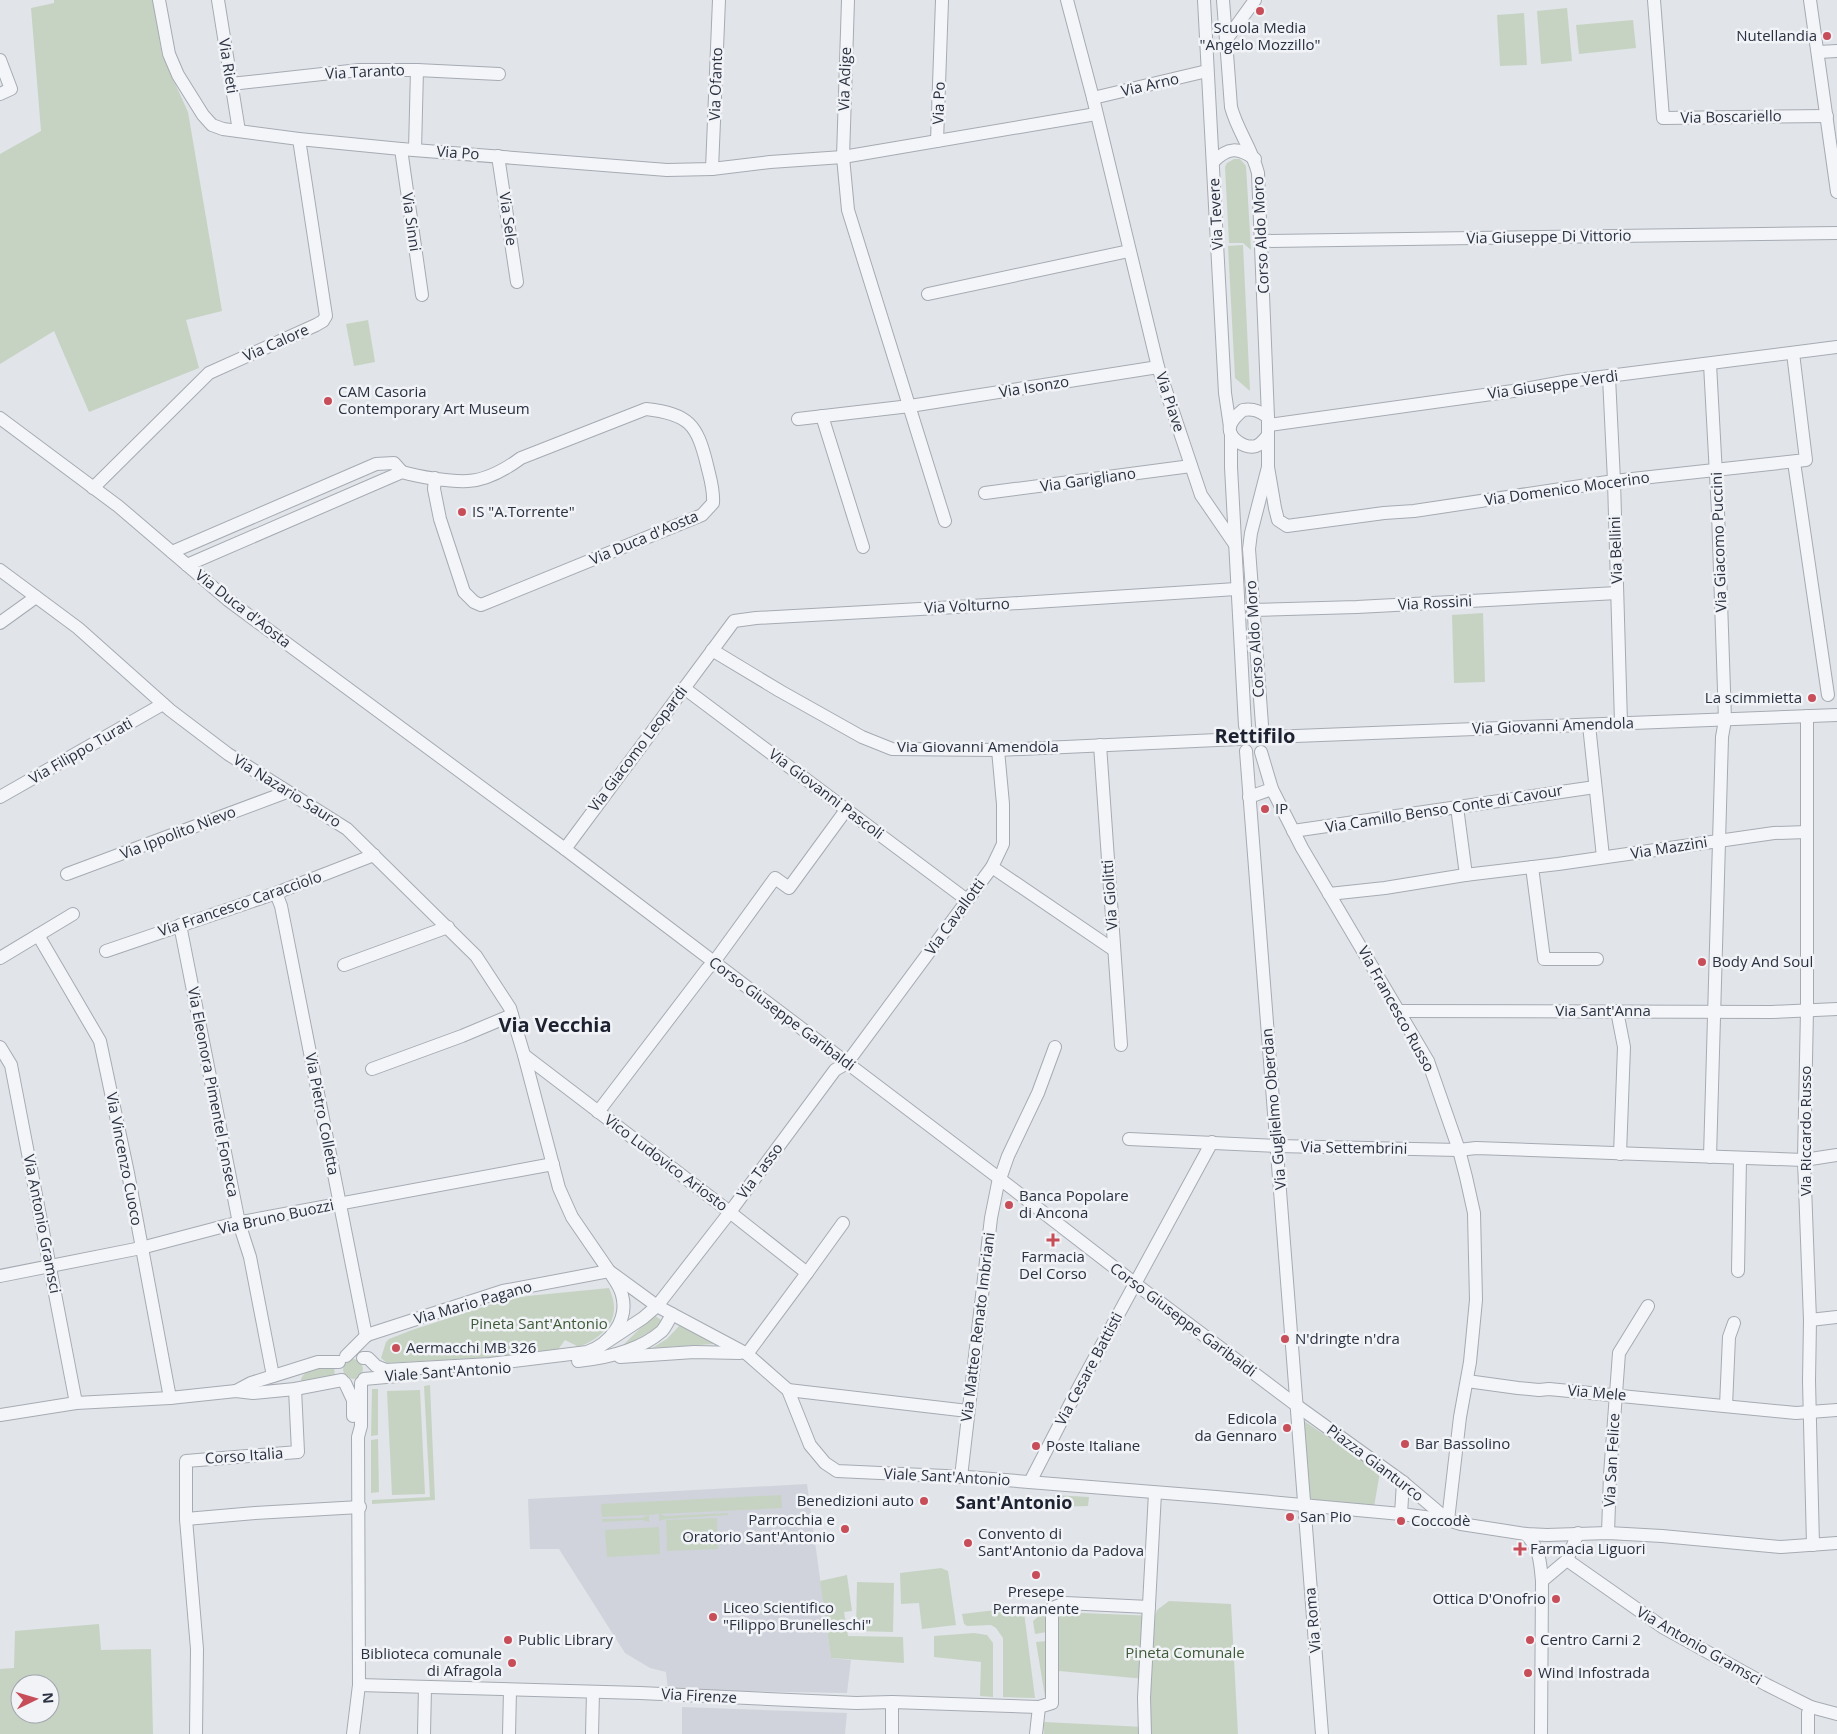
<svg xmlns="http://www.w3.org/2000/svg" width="1837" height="1734" viewBox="0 0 1837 1734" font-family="'Open Sans',sans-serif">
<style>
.built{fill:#d0d3db}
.green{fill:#c6d3c3;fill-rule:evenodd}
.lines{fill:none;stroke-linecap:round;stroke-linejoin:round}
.minor-casing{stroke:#a6abb3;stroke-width:14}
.minor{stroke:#f4f5f8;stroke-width:12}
.poi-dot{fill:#c74d59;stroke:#f1f3f7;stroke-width:2}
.labels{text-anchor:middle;stroke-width:5;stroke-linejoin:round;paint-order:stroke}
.poi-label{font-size:15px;fill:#2a3140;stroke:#f1f3f7;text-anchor:start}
.street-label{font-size:15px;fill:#2a3140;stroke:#f1f3f7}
.park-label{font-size:15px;fill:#3d5b38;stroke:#f1f3f7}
.quarter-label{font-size:18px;font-weight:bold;fill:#1d2231;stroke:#f1f3f7}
.district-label{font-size:20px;font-weight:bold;fill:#1d2231;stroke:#f1f3f7}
</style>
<rect width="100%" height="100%" fill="#e1e4e9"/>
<g class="built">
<path d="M 807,1484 L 831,1658 L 851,1660 L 847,1693 L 668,1690 L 666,1672 L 650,1668 L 625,1653 L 559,1549 L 530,1549 L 528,1499 Z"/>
<path d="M 682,1707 L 847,1713 L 845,1734 L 682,1734 Z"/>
</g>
<g class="green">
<path d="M 54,0 L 153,0 L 162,55 L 188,112 L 222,311 L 186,320 L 199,368 L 89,412 L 54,331 L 0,364 L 0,154 L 41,131 L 31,8 L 54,3 Z"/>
<path d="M 1567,8 L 1572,61 L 1541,64 L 1537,11 Z"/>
<path d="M 1524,13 L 1527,65 L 1500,66 L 1497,15 Z"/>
<path d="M 1633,20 L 1636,48 L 1579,54 L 1576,25 Z"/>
<path d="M 1234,159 L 1240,159 L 1246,166 L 1251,250 L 1243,243 L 1229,243 L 1225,167 L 1227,163 Z"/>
<path d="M 1243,245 L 1250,391 L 1235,378 L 1228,246 Z"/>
<path d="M 368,320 L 375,362 L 354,366 L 346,324 Z"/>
<path d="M 1483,613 L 1485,682 L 1454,683 L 1452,615 Z"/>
<path d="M 609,1288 C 623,1318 606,1336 579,1347 L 565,1340 L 557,1351 L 530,1354 L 521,1349 L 510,1356 L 387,1363 L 381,1358 L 386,1342 L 389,1339 L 412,1330 L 508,1299 L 528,1296 Z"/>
<path d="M 654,1315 L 661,1320 L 661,1325 L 625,1346 L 623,1345 Z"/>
<path d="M 680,1325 L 714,1344 L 652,1348 L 667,1339 Z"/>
<circle cx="353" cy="1369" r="10"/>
<path d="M 334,1365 L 335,1377 L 301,1383 C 300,1368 322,1368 334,1365 Z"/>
<path d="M 430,1385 L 435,1500 L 372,1504 L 372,1500 L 430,1497 L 424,1386 Z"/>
<path d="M 372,1389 L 378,1389 L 378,1435 L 371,1436 Z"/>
<path d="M 420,1390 L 425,1494 L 392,1495 L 387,1391 Z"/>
<path d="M 1301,1419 L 1380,1472 L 1374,1507 L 1308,1500 Z"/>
<path d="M 378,1439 L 379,1492 L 371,1493 L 371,1440 Z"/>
<path d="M 781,1495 L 782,1508 L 660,1514 L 665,1516 L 728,1513 L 729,1515 L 666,1519 L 659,1521 L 659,1514 L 649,1515 L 649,1522 L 642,1520 L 602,1522 L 602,1519 L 642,1518 L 648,1515 L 602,1517 L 601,1504 Z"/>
<path d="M 1054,1495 L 1089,1497 L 1088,1506 L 1055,1507 Z"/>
<path d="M 717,1518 L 718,1549 L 667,1551 L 666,1520 Z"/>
<path d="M 659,1527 L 660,1554 L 607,1557 L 605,1530 Z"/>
<path d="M 941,1568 L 948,1571 L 956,1625 L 922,1629 L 919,1603 L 901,1604 L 900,1573 Z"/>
<path d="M 847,1575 L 852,1611 L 844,1612 L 848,1636 L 903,1637 L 904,1663 L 831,1658 L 820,1581 Z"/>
<path d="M 857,1582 L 894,1583 L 893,1632 L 856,1631 Z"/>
<path d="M 1169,1601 L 1231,1604 L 1238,1734 L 1044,1734 L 1044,1722 L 1144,1727 L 1145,1679 L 1059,1671 L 1058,1612 L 1155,1616 L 1157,1610 Z"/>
<path d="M 1012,1608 L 1024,1612 L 1035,1698 L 1003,1697 L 1003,1638 L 996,1628 L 991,1625 L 967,1626 L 964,1624 L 962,1614 Z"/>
<path d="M 1047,1609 L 1047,1632 L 1035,1634 L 1033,1621 Z"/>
<path d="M 99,1624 L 101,1650 L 151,1649 L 153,1734 L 0,1734 L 0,1669 L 14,1668 L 15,1631 ZM 20,1684 L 50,1684 L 50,1714 L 20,1714 Z"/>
<path d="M 974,1633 L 987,1635 L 993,1643 L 993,1697 L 980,1696 L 981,1662 L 934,1657 L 934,1636 Z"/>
<path d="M 1047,1641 L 1048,1696 L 1045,1697 L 1036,1642 Z"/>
</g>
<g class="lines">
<g class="minor-casing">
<g id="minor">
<path d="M 159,0 L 169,54 L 178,75 L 203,115 L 212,125 L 223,129 L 299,139 L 401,149 L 667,170 L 712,169 L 770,162 L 843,157 L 1096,114"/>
<path d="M 218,0 L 239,131"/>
<path d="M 848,0 L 843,157 L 848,210 L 945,521"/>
<path d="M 1067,0 L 1093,98 L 1158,367 L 1201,495 L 1234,543"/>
<path d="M 1204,0 L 1225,393 L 1230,427"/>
<path d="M 1223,0 L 1231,107 C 1237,130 1252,149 1258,173 L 1268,417"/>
<path d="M 1654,0 L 1663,118 L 1827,116"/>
<path d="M 1810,0 L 1837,192"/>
<path d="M 1226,40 L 1255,0"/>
<path d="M 1818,52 L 1837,51"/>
<path d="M 0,60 L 11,89 L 0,94"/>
<path d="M 231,84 L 359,70 L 417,70 L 499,74"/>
<path d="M 1093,98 L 1207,71"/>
<path d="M 937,141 L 942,0"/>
<path d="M 401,149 L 422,295"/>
<path d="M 415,150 L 417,70"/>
<path d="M 498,156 L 517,282"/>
<path d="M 1213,162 C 1228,147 1238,147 1255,159"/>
<path d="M 712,169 L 719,0"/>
<path d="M 1262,241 L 1837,233"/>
<path d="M 928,294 L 1129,251"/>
<path d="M 1609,377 L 1614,481 L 1621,723"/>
<path d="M 1243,410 C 1253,408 1260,411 1268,417 L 1268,435 C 1265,439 1261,444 1256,446 C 1245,449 1227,438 1230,426 C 1232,420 1238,414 1243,410 Z"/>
<path d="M 822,416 L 863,547"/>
<path d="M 0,418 L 118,506 L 228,600 L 565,849 L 1000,1179 L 1137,1285 L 1296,1405 L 1403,1482 L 1448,1520"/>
<path d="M 798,419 L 910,406 L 1158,367"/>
<path d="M 1269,425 L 1513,391 L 1569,381 L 1837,347"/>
<path d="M 1231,434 L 1231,467 L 1245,726"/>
<path d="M 1794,462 L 1828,695"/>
<path d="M 1268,467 L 1275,508 L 1278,520 L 1287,526 L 1384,513 L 1414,511 L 1614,481 L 1806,460 L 1793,353"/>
<path d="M 93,488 L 209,373 L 316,325 L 323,321 L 326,316 L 299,139"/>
<path d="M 985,493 L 1191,466"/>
<path d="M 172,552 L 376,464 L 394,463 L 402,472"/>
<path d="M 187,565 L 402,472 C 419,477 451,482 468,481 C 487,480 506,469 521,458 L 646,409 C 689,414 697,424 707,465 C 710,478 714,489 713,503 L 702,515 L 481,605 L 474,602 L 464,592 L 440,519 L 434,489 L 435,478"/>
<path d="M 0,570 L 78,628 L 170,710 L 228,754 L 347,829 L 476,956 L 510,1008 L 524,1055 L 559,1188 L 572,1217 L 609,1271 L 657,1306 L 747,1354 L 788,1390 L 810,1445 L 825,1463 L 837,1471 L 967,1477 L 1216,1497 L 1401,1514 L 1448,1520 L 1461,1524 L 1526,1534 L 1547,1535 L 1608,1533 L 1662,1536 L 1781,1547 L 1837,1543"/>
<path d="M 1253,610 L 1357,607 L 1617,593"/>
<path d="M 0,623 L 36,597"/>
<path d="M 712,650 L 780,691 L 862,737 L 892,749 L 998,750 L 1239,739"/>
<path d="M 684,688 L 967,900"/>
<path d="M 1807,716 L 1807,1010 L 1804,1160 L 1810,1320 L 1809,1381 L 1813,1545"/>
<path d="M 1262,725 L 1249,549 L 1251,533 L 1268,467 L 1268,435"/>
<path d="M 1589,725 L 1603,857"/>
<path d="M 1269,737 L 1837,715"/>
<path d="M 1100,745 L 1121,1045"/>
<path d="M 1246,751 L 1322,1734"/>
<path d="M 1261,752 L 1272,789 L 1302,848 L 1428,1061 L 1459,1150 L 1466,1177 L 1474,1213 L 1476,1300 L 1470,1362 L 1460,1417 L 1448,1520"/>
<path d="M 0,797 L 163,704"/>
<path d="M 1249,797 L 1272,789"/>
<path d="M 1457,807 L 1466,875"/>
<path d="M 1293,831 L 1595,787"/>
<path d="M 565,849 L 734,621 L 756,618 L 956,607 L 1236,589"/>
<path d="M 992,867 L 1114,950"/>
<path d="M 1532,867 L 1544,959 L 1597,959"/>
<path d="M 67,874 L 287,792"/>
<path d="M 276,893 L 281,906 L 366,1336"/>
<path d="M 1329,894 L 1385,888 L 1465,875 L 1558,864 L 1774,833 L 1807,832"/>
<path d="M 180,925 L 239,1223 L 250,1257 L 273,1376"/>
<path d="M 38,935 L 100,1041 L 128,1173 L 170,1398"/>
<path d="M 106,951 L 276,893 L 374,855"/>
<path d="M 0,958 L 73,914"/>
<path d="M 344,965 L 448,927"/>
<path d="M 1399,1011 L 1772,1012 L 1837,1009"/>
<path d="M 1617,1011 L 1624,1047 L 1620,1154"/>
<path d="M 0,1047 L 11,1065 L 76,1403"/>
<path d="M 524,1055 L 722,1206 L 807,1273 L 747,1354"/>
<path d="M 372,1069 L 462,1036 L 512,1015"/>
<path d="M 598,1112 L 707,969 L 714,962 L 775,878 L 789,888 L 846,810"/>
<path d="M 1129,1139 L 1277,1146 L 1459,1150 L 1476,1148 L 1804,1160 L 1837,1155"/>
<path d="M 1710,1157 L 1722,737 L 1725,720 L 1718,512 L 1710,364"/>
<path d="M 1000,1179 L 1008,1156 L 1038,1093 L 1055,1047"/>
<path d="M 1738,1271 L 1740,1158"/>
<path d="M 807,1273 L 843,1223"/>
<path d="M 0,1276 L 141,1248 L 236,1223 L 553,1164"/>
<path d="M 1810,1320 L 1837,1317"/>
<path d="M 596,1349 L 643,1318 L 657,1306 L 730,1212 L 835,1070 L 847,1063 L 992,867 L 1003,844 L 1003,804 L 998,750"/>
<path d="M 346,1356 L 366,1336 L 370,1334 L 503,1291 L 609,1271 C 614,1279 620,1286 622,1295 C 629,1320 610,1344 587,1352 L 490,1364 L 386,1370 L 376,1366 L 368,1358 L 363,1358"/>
<path d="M 620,1357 L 694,1352 L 740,1353"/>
<path d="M 578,1361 C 607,1358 639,1351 662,1331 C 666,1326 669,1320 672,1314"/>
<path d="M 364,1379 L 397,1376"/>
<path d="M 1467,1381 L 1518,1388 L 1539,1390 L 1549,1389 L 1796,1413 L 1837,1410"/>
<path d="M 345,1383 L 353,1400 L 353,1416"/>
<path d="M 788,1390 L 968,1411"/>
<path d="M 236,1391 L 251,1383 L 318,1362 L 339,1362"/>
<path d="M 1726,1406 L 1729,1337 L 1734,1323"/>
<path d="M 0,1415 L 76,1403 L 170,1398 L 236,1391 L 253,1393 L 295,1389 L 342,1380"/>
<path d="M 961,1477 L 991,1218 L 999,1178"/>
<path d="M 1030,1482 L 1080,1385 L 1212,1142"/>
<path d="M 1401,1514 L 1403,1482"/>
<path d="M 186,1519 L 255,1513 L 360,1507"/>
<path d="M 1608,1533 L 1610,1475 L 1619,1353 L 1648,1306"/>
<path d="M 1526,1534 C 1540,1550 1540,1560 1542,1581 L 1541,1734"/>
<path d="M 1567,1560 L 1664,1628 L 1767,1685 L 1811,1707 L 1837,1714"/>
<path d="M 1542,1581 L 1567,1560 L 1578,1533"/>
<path d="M 359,1685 L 640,1693 L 856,1703 L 892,1702 L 1039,1707"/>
<path d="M 196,1734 L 197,1649 L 186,1519 L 186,1461 L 298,1452 L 295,1389"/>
<path d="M 353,1734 L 359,1685 L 358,1437 L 361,1426 L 361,1383"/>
<path d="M 424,1734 L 425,1687"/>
<path d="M 509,1734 L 510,1690"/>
<path d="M 592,1734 L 593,1692"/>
<path d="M 892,1734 L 892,1702"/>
<path d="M 1036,1734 L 1039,1707 L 1052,1703 L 1052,1608 L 1065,1603 L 1149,1607"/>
<path d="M 1145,1734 L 1144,1698 L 1155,1493"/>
<path d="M 1808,1734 L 1808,1713 L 1811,1707"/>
</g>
</g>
<use href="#minor" class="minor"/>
</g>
<g class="poi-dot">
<circle cx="1260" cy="11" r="5"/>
<circle cx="1827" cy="36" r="5"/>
<circle cx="328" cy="401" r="5"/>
<circle cx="462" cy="512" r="5"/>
<circle cx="1812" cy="698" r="5"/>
<circle cx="1265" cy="809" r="5"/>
<circle cx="1702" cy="962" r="5"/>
<circle cx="1009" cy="1205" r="5"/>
<path d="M1050.5 1232.5h5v5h5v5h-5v5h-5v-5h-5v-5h5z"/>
<circle cx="1285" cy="1339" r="5"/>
<circle cx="396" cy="1348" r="5"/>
<circle cx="1287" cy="1428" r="5"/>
<circle cx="1405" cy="1444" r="5"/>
<circle cx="1036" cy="1446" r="5"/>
<circle cx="924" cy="1501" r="5"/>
<circle cx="1290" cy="1517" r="5"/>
<circle cx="1401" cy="1521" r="5"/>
<circle cx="845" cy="1529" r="5"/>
<circle cx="968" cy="1543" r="5"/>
<path d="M1517.5 1541.5h5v5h5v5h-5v5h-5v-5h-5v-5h5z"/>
<circle cx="1036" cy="1575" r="5"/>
<circle cx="1556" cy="1599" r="5"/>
<circle cx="713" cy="1617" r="5"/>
<circle cx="508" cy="1640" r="5"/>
<circle cx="1530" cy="1640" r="5"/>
<circle cx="512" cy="1663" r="5"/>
<circle cx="1528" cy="1673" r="5"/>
</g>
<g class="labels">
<g class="poi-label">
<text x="1260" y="33" text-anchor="middle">Scuola Media<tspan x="1260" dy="17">"Angelo Mozzillo"</tspan></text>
<text x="1817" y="41" text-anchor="end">Nutellandia</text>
<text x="338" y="397">CAM Casoria<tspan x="338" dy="17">Contemporary Art Museum</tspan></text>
<text x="472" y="517">IS "A.Torrente"</text>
<text x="1802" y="703" text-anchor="end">La scimmietta</text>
<text x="1275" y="814">IP</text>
<text x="1712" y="967">Body And Soul</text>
<text x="1019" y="1201">Banca Popolare<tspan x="1019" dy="17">di Ancona</tspan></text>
<text x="1053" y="1262" text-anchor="middle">Farmacia<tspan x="1053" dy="17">Del Corso</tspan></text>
<text x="1295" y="1344">N'dringte n'dra</text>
<text x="406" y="1353">Aermacchi MB 326</text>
<text x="1277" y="1424" text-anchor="end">Edicola<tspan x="1277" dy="17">da Gennaro</tspan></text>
<text x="1415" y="1449">Bar Bassolino</text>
<text x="1046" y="1451">Poste Italiane</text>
<text x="914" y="1506" text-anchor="end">Benedizioni auto</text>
<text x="1300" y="1522">San Pio</text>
<text x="835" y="1525" text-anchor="end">Parrocchia e<tspan x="835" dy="17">Oratorio Sant'Antonio</tspan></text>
<text x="1411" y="1526">Coccodè</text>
<text x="978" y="1539">Convento di<tspan x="978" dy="17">Sant'Antonio da Padova</tspan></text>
<text x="1530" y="1554">Farmacia Liguori</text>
<text x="1036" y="1597" text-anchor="middle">Presepe<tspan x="1036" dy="17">Permanente</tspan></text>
<text x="1546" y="1604" text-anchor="end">Ottica D'Onofrio</text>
<text x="723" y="1613">Liceo Scientifico<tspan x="723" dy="17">"Filippo Brunelleschi"</tspan></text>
<text x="518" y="1645">Public Library</text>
<text x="1540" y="1645">Centro Carni 2</text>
<text x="502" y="1659" text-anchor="end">Biblioteca comunale<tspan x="502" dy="17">di Afragola</tspan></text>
<text x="1538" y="1678">Wind Infostrada</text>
</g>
<g class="street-label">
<text transform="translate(228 66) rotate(81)" y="5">Via Rieti</text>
<text transform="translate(365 72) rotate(-3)" y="5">Via Taranto</text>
<text transform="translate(845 79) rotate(-88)" y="5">Via Adige</text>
<text transform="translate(716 84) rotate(-88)" y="5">Via Ofanto</text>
<text transform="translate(1150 85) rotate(-13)" y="5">Via Arno</text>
<text transform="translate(939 103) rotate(-88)" y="5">Via Po</text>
<text transform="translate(1731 117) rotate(-1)" y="5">Via Boscariello</text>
<text transform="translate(458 153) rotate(4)" y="5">Via Po</text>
<text transform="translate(1216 214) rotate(-93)" y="5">Via Tevere</text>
<text transform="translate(508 219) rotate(82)" y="5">Via Sele</text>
<text transform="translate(411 222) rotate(82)" y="5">Via Sinni</text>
<text transform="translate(1261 235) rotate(-93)" y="5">Corso Aldo Moro</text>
<text transform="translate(1549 237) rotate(-1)" y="5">Via Giuseppe Di Vittorio</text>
<text transform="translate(276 343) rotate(-24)" y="5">Via Calore</text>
<text transform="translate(1553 385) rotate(-8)" y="5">Via Giuseppe Verdi</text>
<text transform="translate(1034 387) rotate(-9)" y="5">Via Isonzo</text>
<text transform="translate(1170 402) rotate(72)" y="5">Via Piave</text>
<text transform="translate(1088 480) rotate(-8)" y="5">Via Garigliano</text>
<text transform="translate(1567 489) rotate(-8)" y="5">Via Domenico Mocerino</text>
<text transform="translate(644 538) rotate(-23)" y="5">Via Duca d'Aosta</text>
<text transform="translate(1719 542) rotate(-92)" y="5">Via Giacomo Puccini</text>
<text transform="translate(1616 550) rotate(-92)" y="5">Via Bellini</text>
<text transform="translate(1435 603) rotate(-3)" y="5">Via Rossini</text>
<text transform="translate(967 606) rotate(-3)" y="5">Via Volturno</text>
<text transform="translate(243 609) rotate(38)" y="5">Via Duca d'Aosta</text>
<text transform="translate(1255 639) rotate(-94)" y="5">Corso Aldo Moro</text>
<text transform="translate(1553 726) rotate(-2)" y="5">Via Giovanni Amendola</text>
<text x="978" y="752">Via Giovanni Amendola</text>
<text transform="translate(638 749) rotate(-53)" y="5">Via Giacomo Leopardi</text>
<text transform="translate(81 751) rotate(-30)" y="5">Via Filippo Turati</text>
<text transform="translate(287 791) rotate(32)" y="5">Via Nazario Sauro</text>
<text transform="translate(826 794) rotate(37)" y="5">Via Giovanni Pascoli</text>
<text transform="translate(1444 809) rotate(-9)" y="5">Via Camillo Benso Conte di Cavour</text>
<text transform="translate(178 833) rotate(-21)" y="5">Via Ippolito Nievo</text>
<text transform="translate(1669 848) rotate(-9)" y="5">Via Mazzini</text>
<text transform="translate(1110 895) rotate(-94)" y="5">Via Giolitti</text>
<text transform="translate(240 904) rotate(-19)" y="5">Via Francesco Caracciolo</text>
<text transform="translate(955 917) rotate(-54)" y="5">Via Cavallotti</text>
<text transform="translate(1396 1009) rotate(61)" y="5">Via Francesco Russo</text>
<text x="1603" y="1016">Via Sant'Anna</text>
<text transform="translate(782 1014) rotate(37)" y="5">Corso Giuseppe Garibaldi</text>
<text transform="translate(213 1092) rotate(79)" y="5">Via Eleonora Pimentel Fonseca</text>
<text transform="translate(1274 1109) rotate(-95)" y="5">Via Guglielmo Oberdan</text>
<text transform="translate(322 1114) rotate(79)" y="5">Via Pietro Colletta</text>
<text transform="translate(1806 1131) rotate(-90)" y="5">Via Riccardo Russo</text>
<text transform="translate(1354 1148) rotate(1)" y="5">Via Settembrini</text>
<text transform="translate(124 1159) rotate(79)" y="5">Via Vincenzo Cuoco</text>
<text transform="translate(666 1163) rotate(37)" y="5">Vico Ludovico Ariosto</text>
<text transform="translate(760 1171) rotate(-53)" y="5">Via Tasso</text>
<text transform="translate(276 1217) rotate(-12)" y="5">Via Bruno Buozzi</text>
<text transform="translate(42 1224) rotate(79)" y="5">Via Antonio Gramsci</text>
<text transform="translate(473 1303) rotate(-16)" y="5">Via Mario Pagano</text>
<text transform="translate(1183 1320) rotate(37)" y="5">Corso Giuseppe Garibaldi</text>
<text transform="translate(978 1327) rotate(-83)" y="5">Via Matteo Renato Imbriani</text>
<text transform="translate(1089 1369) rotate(-62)" y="5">Via Cesare Battisti</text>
<text transform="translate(448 1372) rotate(-4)" y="5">Viale Sant'Antonio</text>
<text transform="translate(1597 1393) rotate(5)" y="5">Via Mele</text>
<text transform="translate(244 1456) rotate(-4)" y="5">Corso Italia</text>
<text transform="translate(1612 1460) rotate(-87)" y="5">Via San Felice</text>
<text transform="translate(1375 1463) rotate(37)" y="5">Piazza Gianturco</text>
<text transform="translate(947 1477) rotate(3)" y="5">Viale Sant'Antonio</text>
<text transform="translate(1313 1620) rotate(-95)" y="5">Via Roma</text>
<text transform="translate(1699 1646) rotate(30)" y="5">Via Antonio Gramsci</text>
<text transform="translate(699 1696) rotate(3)" y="5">Via Firenze</text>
</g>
<g class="park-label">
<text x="539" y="1329">Pineta Sant'Antonio</text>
<text x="1185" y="1658">Pineta Comunale</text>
</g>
<g class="quarter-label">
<text x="1014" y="1509">Sant'Antonio</text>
</g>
<g class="district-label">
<text x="1255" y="743">Rettifilo</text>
<text x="555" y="1032">Via Vecchia</text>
</g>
</g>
<g transform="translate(35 1699) rotate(85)"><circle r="24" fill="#f1f3f7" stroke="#a1a5ae"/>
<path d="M0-4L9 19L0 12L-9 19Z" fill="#c74d59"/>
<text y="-8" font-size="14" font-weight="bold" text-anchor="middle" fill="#2a3140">N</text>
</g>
</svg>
